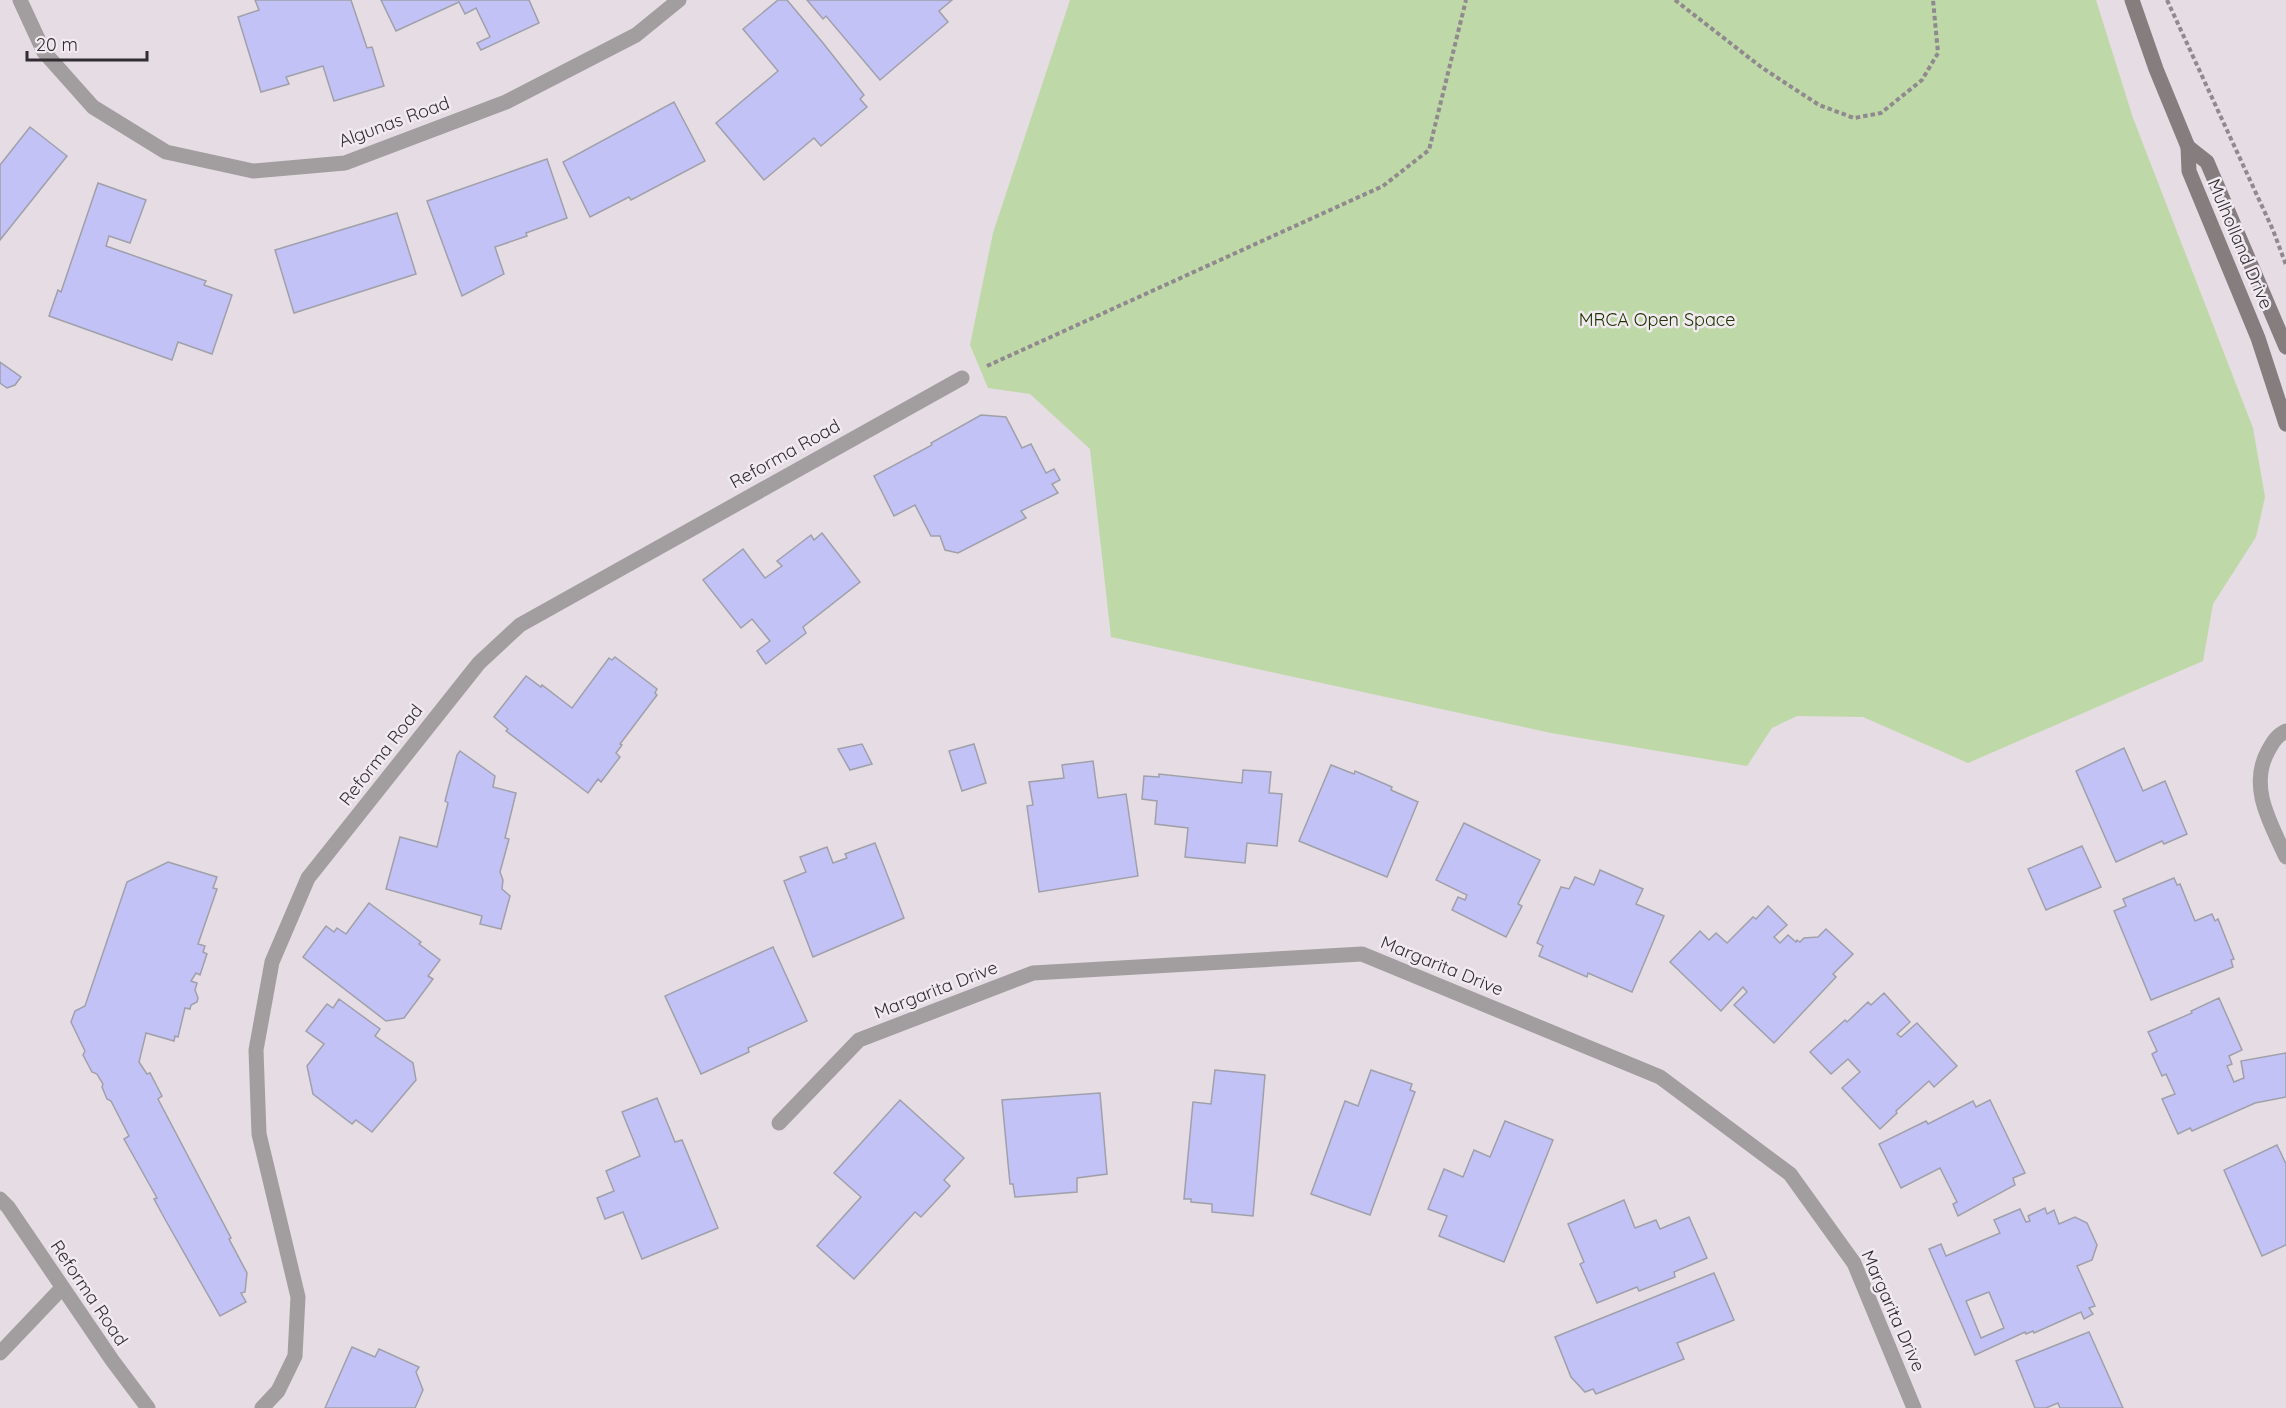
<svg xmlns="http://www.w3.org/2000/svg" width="2286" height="1408" viewBox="0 0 2286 1408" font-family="Quicksand,sans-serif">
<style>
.green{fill:#bfd8a7}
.building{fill:#c3c2f6;stroke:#a0a0aa;stroke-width:1.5;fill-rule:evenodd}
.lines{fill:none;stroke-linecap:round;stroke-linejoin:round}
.path{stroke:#90898f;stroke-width:4;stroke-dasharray:4.5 3;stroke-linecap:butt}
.street{stroke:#a29d9e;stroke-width:15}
.secondary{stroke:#857d7e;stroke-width:15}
.labels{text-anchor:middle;stroke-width:5;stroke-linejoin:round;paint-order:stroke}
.street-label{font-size:18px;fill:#312d30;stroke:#f2eaf1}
.park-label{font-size:18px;fill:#203600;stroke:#f2eaf1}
</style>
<rect width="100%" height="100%" fill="#e5dce4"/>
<path class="green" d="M 1070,0 L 2096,0 L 2133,118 L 2253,428 L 2265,497 L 2256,537 L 2213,604 L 2203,661 L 1968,763 L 1863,717 L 1797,716 L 1772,728 L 1747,766 L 1551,733 L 1111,637 L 1090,449 L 1030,394 L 988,388 L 970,345 L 993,233 Z"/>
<g class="building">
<path d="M 255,0 L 351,0 L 367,48 L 372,47 L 384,86 L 334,101 L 323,66 L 286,77 L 289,84 L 261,92 L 238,17 L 259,10 Z"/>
<path d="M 381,0 L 529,0 L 539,23 L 481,50 L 477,43 L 490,37 L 476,8 L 465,14 L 459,2 L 396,31 Z"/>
<path d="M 778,0 L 787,0 L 823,43 L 864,95 L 860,99 L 867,107 L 821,146 L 814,138 L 764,180 L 716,123 L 778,71 L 743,29 Z"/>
<path d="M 807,0 L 952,0 L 939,11 L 948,22 L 880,80 L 826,16 L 823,19 Z"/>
<path d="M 674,102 L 705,161 L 631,200 L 629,197 L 590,217 L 563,162 Z"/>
<path d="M 30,127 L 67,156 L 0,240 L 0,165 Z"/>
<path d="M 547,159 L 567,218 L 526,233 L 527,236 L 495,247 L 504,274 L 462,296 L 427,201 Z"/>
<path d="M 98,183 L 146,200 L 130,243 L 109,236 L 106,246 L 206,281 L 204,285 L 232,295 L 212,354 L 178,342 L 172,360 L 49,316 L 58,290 L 61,292 Z"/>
<path d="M 397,213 L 416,274 L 294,313 L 275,250 Z"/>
<path d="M 0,362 L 21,377 L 15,385 L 7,388 L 0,383 Z"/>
<path d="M 981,415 L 1006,417 L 1022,448 L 1031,444 L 1046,473 L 1054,469 L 1060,480 L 1052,484 L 1058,493 L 1021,511 L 1026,518 L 958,553 L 945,550 L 940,536 L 931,536 L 915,505 L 894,516 L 874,476 L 932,445 L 931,443 Z"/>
<path d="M 822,533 L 860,582 L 803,627 L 806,633 L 766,664 L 757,651 L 770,641 L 752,619 L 741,628 L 703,580 L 743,549 L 765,578 L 782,566 L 777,561 L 811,535 L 814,540 Z"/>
<path d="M 615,657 L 657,689 L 655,693 L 657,695 L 620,744 L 622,745 L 616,753 L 620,757 L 601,782 L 598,779 L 588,793 L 506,731 L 508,729 L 494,717 L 526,676 L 541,687 L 542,685 L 572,708 L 609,658 L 612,660 Z"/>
<path d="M 862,744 L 872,764 L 850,770 L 838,749 Z"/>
<path d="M 974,744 L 986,783 L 962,791 L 949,751 Z"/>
<path d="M 2124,748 L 2143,791 L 2165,781 L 2187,834 L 2164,844 L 2162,841 L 2116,862 L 2076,771 Z"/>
<path d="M 460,751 L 495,776 L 493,787 L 516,793 L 505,838 L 509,839 L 500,872 L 503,880 L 502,889 L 510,896 L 501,929 L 480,924 L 482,916 L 386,889 L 400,837 L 437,847 L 448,803 L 445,801 L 457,755 Z"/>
<path d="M 1093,761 L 1098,798 L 1126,794 L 1138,876 L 1039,892 L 1027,806 L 1033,805 L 1029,782 L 1064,778 L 1062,765 Z"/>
<path d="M 1331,765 L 1354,774 L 1355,771 L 1392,787 L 1391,790 L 1418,802 L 1387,877 L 1299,841 Z"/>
<path d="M 1243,770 L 1271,772 L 1269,793 L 1282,794 L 1277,846 L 1247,843 L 1245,863 L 1185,857 L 1188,828 L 1155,824 L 1157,801 L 1142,799 L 1144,776 L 1159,777 L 1159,774 L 1242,783 Z"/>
<path d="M 1464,823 L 1540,860 L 1518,904 L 1522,906 L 1506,937 L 1452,910 L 1458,897 L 1465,900 L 1467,895 L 1436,880 Z"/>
<path d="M 875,843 L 904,918 L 813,957 L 784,881 L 806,872 L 800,857 L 827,847 L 833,863 L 847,858 L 845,854 Z"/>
<path d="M 2082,846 L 2101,887 L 2046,910 L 2028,869 Z"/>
<path d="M 168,862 L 217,877 L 213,888 L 217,889 L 198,944 L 205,946 L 203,952 L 207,954 L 200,975 L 196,973 L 191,981 L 197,983 L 195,990 L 198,998 L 197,1002 L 191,1005 L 190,1009 L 185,1008 L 178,1037 L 175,1036 L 174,1041 L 146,1033 L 139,1062 L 147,1074 L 150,1073 L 162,1096 L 158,1099 L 231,1238 L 229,1239 L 247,1273 L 245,1292 L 241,1293 L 246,1302 L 220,1316 L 166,1221 L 154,1199 L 157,1198 L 124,1139 L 129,1136 L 111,1101 L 107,1099 L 102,1087 L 103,1084 L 97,1074 L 92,1072 L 83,1055 L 85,1051 L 71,1022 L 75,1011 L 85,1006 L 127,882 Z"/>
<path d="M 1600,870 L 1643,889 L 1636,904 L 1664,916 L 1632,992 L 1588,973 L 1587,977 L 1539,956 L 1543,946 L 1537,943 L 1561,887 L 1569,889 L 1575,877 L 1594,885 Z"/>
<path d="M 2174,878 L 2177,885 L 2180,884 L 2195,921 L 2212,914 L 2215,921 L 2218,919 L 2234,959 L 2231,960 L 2233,967 L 2151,1000 L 2114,911 L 2126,906 L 2123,899 Z"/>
<path d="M 369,903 L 421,942 L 419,944 L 440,960 L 428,976 L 433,979 L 404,1018 L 386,1021 L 303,957 L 326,926 L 334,932 L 337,928 L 346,934 Z"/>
<path d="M 1768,906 L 1787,925 L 1774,937 L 1780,943 L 1788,935 L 1796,942 L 1797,940 L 1800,942 L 1804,938 L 1818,937 L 1826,929 L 1853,954 L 1833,974 L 1836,977 L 1774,1043 L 1734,1005 L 1747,992 L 1743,987 L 1721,1011 L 1670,962 L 1700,931 L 1709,940 L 1716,933 L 1727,943 L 1753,917 L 1756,919 Z"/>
<path d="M 773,947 L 807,1021 L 748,1048 L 749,1052 L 701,1074 L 665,996 Z"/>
<path d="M 1884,993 L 1910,1022 L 1897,1034 L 1901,1037 L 1917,1023 L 1957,1066 L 1934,1087 L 1929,1081 L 1896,1111 L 1897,1113 L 1880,1129 L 1842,1088 L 1860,1072 L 1848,1059 L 1831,1074 L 1810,1052 L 1845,1020 L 1847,1022 L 1868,1002 L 1871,1005 Z"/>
<path d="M 2219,998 L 2242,1050 L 2229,1056 L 2232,1064 L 2227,1066 L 2234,1082 L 2244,1078 L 2241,1061 L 2286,1053 L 2286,1097 L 2255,1103 L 2192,1131 L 2190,1128 L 2178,1134 L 2162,1099 L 2175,1094 L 2166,1074 L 2162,1076 L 2152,1054 L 2157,1051 L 2148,1032 L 2192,1013 L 2191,1011 Z"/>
<path d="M 339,999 L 380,1029 L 375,1036 L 413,1063 L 416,1080 L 372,1132 L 356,1120 L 352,1124 L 313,1094 L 307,1066 L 324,1044 L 306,1031 L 327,1004 L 333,1008 Z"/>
<path d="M 1215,1070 L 1265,1075 L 1253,1216 L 1212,1212 L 1212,1204 L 1191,1202 L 1191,1199 L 1184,1199 L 1193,1102 L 1211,1104 Z"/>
<path d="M 1371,1070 L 1412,1084 L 1410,1090 L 1415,1092 L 1370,1215 L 1311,1194 L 1345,1101 L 1358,1106 Z"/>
<path d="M 1100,1093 L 1107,1174 L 1077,1178 L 1077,1192 L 1015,1197 L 1013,1184 L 1010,1184 L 1002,1100 Z"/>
<path d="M 657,1098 L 675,1142 L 682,1140 L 718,1228 L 642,1259 L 623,1212 L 605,1219 L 597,1198 L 614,1191 L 606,1171 L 640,1156 L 622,1112 Z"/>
<path d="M 900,1100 L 964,1158 L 944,1180 L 950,1186 L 921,1217 L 915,1212 L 854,1279 L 817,1246 L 861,1197 L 834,1173 Z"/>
<path d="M 1990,1100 L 2025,1173 L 2013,1178 L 2015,1185 L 1958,1216 L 1953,1204 L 1957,1202 L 1940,1168 L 1901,1188 L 1879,1144 L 1926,1121 L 1928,1124 L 1973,1101 L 1976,1107 Z"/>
<path d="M 1505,1121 L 1553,1140 L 1504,1262 L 1439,1236 L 1447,1216 L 1428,1209 L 1444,1169 L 1463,1177 L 1474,1150 L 1490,1157 Z"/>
<path d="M 2277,1145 L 2286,1164 L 2286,1245 L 2262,1256 L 2224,1170 Z"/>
<path d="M 1624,1200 L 1635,1228 L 1656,1220 L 1660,1229 L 1689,1217 L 1707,1258 L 1674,1272 L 1675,1277 L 1639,1291 L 1637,1287 L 1597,1303 L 1580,1264 L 1584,1262 L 1568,1224 Z"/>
<path d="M 2045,1208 L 2047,1214 L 2054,1210 L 2059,1224 L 2075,1217 L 2087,1223 L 2097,1245 L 2092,1260 L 2077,1266 L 2095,1306 L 2089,1308 L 2093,1314 L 2084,1319 L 2081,1312 L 2034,1333 L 2033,1331 L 2026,1334 L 2025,1332 L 1975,1355 L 1929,1249 L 1941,1244 L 1946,1256 L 2000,1233 L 1994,1220 L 2020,1209 L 2026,1222 L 2030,1221 L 2028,1216 ZM 1989,1292 L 2004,1328 L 1981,1338 L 1966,1301 Z"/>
<path d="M 1714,1273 L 1734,1320 L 1677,1343 L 1684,1359 L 1596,1394 L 1593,1389 L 1585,1392 L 1571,1377 L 1555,1337 Z"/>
<path d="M 2089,1332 L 2123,1408 L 2060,1408 L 2058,1403 L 2046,1408 L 2035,1408 L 2016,1361 Z"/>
<path d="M 352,1347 L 375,1357 L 379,1349 L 419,1367 L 416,1372 L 423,1390 L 415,1408 L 325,1408 Z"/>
</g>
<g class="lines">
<g class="path">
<path d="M 1675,0 L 1761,67 L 1819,105 L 1854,118 L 1881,113 L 1922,80 L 1938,53 L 1933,0"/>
<path d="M 2167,0 L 2273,230 L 2286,265"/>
<path d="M 987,366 L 1383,186 L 1429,150 L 1466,0"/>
</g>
<g class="street">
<path d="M 20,0 L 44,52 L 93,107 L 166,152 L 253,171 L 345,163 L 506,102 L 636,35 L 679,0"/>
<path d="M 2286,731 C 2276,736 2273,742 2268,751 C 2248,787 2271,824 2286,857"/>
<path d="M 779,1123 L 859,1040 L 1033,973 L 1362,954 L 1660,1077 L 1790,1174 L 1854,1263 L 1914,1408"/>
<path d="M 0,1199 L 8,1207 L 112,1360 L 148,1408"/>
<path d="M 0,1353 L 62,1288"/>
<path d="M 262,1408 L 278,1391 L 295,1356 L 298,1297 L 259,1134 L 256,1050 L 272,962 L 308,878 L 479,663 L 520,625 L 962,378"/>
</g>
<g class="secondary">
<path d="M 2132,0 L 2156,69 L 2188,147 L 2189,171 L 2258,338 L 2286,424"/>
<path d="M 2188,147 L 2207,162 L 2286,347"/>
</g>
</g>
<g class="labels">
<g class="street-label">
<text transform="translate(394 122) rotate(-20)" y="6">Algunas Road</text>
<text transform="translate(2240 244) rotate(67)" y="6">Mulholland Drive</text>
<text transform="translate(785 454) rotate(-29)" y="6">Reforma Road</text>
<text transform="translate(381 755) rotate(-52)" y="6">Reforma Road</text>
<text transform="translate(1442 966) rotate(22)" y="6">Margarita Drive</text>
<text transform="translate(936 990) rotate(-21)" y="6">Margarita Drive</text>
<text transform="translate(89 1293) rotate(56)" y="6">Reforma Road</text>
<text transform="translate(1893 1311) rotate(66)" y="6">Margarita Drive</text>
</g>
<g class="park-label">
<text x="1657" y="326">MRCA Open Space</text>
</g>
</g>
<path d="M27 51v9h120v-9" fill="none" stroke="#312d30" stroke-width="3"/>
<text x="36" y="51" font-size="18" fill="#312d30" stroke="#f2eaf1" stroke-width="4.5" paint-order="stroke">20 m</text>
</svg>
